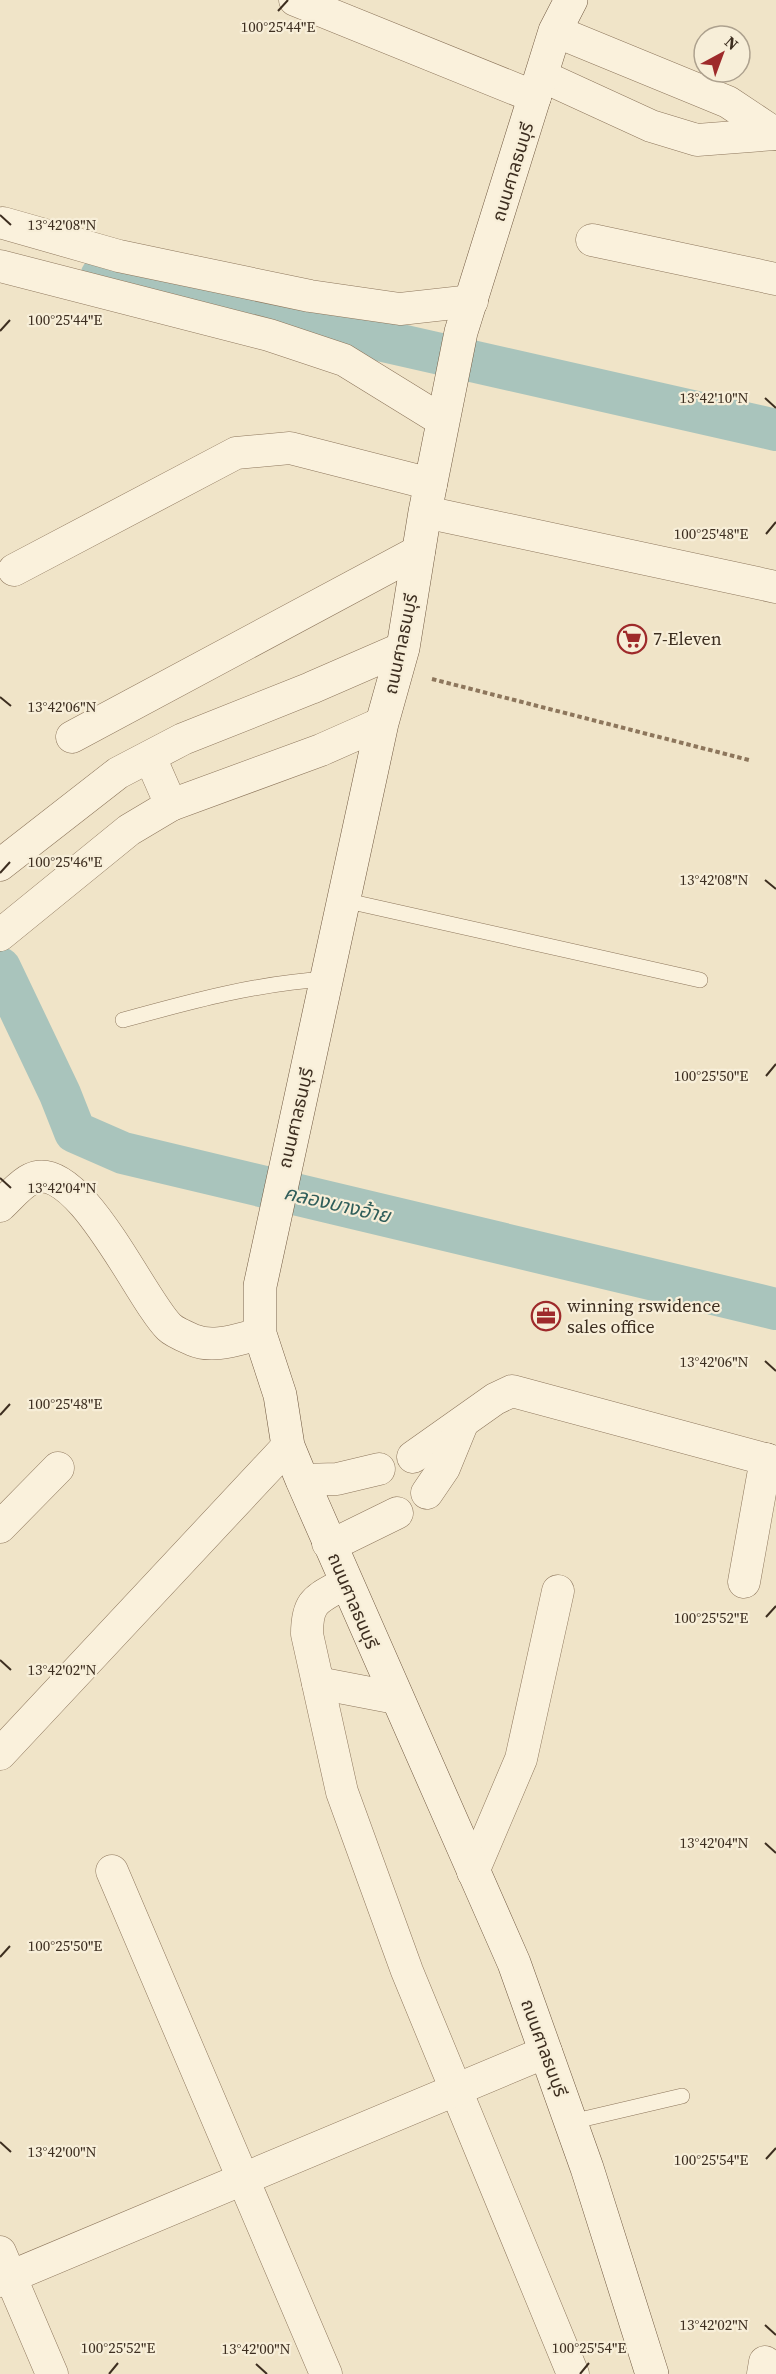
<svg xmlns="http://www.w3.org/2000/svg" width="776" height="2374" viewBox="0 0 776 2374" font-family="'Source Serif 4','Noto Sans Thai',serif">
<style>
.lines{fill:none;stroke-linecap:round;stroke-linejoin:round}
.canal{stroke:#a9c4bc;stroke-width:42}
.lane-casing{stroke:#8d765c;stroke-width:16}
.street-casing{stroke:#8d765c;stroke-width:33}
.secondary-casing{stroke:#6f573f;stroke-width:34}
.path{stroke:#8d765c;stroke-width:4;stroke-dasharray:4.5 3;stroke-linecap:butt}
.lane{stroke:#faf1dc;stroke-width:15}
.street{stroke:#faf1dc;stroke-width:32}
.secondary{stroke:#faf1dc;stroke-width:33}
.ticks{fill:none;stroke:#3d2e20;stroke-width:2}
.labels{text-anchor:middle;stroke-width:4.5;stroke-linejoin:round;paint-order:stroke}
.street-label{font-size:18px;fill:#3d2e20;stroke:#f7eed8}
.poi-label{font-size:18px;fill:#3d2e20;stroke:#f7eed8;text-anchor:start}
.water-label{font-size:20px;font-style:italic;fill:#2f5d5a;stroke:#f7eed8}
.ticks-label{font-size:15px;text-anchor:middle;fill:#3d2e20;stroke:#f7eed8;stroke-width:4.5;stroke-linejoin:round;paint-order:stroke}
</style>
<rect width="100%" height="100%" fill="#f0e4c8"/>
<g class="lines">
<g class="canal">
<path d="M 101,277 L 776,430"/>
<path d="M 0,968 L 60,1094 L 75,1132 L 123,1153 L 776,1309"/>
</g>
<g class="lane-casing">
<g id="lane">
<path d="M 343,900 L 700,980"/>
<path d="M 123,1020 C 192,1001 257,983 328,979"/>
<path d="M 571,2122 L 682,2096"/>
</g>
</g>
<g class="street-casing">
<g id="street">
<path d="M 295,0 L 535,97"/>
<path d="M 555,31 L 728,102 L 776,134"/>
<path d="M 542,76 L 651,126 L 697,140 L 776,134"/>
<path d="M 3,223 L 119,256 L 310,296 L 400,309 L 472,301"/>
<path d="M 592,240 L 776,279"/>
<path d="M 0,266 L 269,335 L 344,360 L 443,421"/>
<path d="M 425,512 L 776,587"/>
<path d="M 14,570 L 236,453 L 290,448 L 431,484"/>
<path d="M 72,737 L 419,551"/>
<path d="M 150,757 L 171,805"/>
<path d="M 0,865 L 118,773 L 183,739 L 311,688 L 403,648"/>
<path d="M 0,935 L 129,830 L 171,805 L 321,750 L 382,723"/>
<path d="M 0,1206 C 9,1198 20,1184 31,1179 C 78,1156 141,1300 169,1327 C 174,1332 186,1337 193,1340 C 214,1349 238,1339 260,1334"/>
<path d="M 413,1457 L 495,1399 L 512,1391 L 776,1462"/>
<path d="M 302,1480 L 337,1479 L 379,1469"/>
<path d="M 427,1493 L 444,1468 L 462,1424"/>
<path d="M 0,1527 L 58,1468"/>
<path d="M 328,1543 L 344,1539 L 397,1513"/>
<path d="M 744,1582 L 766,1459"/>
<path d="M 345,1583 C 318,1599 307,1599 307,1634 L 342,1792 L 407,1971 L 573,2374"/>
<path d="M 318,1683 L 396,1698"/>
<path d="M 0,1754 L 288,1446"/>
<path d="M 112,1871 L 326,2374"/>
<path d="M 473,1872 L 521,1759 L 558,1591"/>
<path d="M 0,2252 L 52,2374"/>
<path d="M 0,2281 L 546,2052"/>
<path d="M 763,2374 L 765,2362"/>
</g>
</g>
<g class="secondary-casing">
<path id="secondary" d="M 571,0 L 555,31 L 461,332 L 425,512 L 403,648 L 382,723 L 260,1286 L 260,1334 L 280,1395 L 288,1446 L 302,1480 L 514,1963 L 587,2168 L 652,2374"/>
</g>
<path class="path" d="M 432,679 L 749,760"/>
<use href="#lane" class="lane"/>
<use href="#street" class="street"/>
<use href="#secondary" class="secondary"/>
</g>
<path class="ticks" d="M 278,11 L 288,0M 0,215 L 11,225M 0,331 L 10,320M 765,398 L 776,408M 766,534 L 776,522M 0,697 L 11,706M 0,873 L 10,862M 765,880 L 776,889M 766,1076 L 776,1064M 0,1178 L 11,1188M 765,1361 L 776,1371M 0,1415 L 10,1404M 766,1617 L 776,1606M 0,1660 L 11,1670M 765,1843 L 776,1853M 0,1957 L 10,1946M 0,2142 L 11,2152M 766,2159 L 776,2148M 765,2325 L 776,2335M 256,2364 L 267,2374M 109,2374 L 118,2363M 580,2374 L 589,2363"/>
<defs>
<g id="supermarket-ring" transform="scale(1.5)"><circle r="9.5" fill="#f7eed8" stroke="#9e2a2b" stroke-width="1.5"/><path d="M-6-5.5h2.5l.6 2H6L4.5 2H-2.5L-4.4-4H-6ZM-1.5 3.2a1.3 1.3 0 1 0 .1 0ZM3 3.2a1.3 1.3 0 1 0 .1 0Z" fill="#9e2a2b"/></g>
<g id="office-ring" transform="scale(1.5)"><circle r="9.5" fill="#f7eed8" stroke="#9e2a2b" stroke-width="1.5"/><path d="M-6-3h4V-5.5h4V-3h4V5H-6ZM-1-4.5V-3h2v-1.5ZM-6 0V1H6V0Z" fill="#9e2a2b"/></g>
</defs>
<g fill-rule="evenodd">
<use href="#supermarket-ring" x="632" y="639"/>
<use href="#office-ring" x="546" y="1316"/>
</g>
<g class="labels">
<g class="street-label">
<text transform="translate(513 172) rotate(-73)" y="6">ถนนศาลธนบุรี</text>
<text transform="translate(401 644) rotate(-78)" y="6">ถนนศาลธนบุรี</text>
<text transform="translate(296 1118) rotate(-77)" y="6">ถนนศาลธนบุรี</text>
<text transform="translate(353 1601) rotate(67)" y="6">ถนนศาลธนบุรี</text>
<text transform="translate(544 2048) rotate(70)" y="6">ถนนศาลธนบุรี</text>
</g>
<g class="poi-label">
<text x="653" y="645">7-Eleven</text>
<text x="567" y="1312">winning rswidence<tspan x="567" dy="21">sales office</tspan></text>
</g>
<g class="water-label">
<text transform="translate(337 1204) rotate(13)" y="7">คลองบางอ้าย</text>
</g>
</g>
<g class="ticks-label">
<text x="278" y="32">100°25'44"E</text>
<text x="62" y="230">13°42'08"N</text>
<text x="65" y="325">100°25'44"E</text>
<text x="714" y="403">13°42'10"N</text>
<text x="711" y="539">100°25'48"E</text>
<text x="62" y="712">13°42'06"N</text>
<text x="65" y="867">100°25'46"E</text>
<text x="714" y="885">13°42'08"N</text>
<text x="711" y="1081">100°25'50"E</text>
<text x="62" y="1193">13°42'04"N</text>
<text x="714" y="1367">13°42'06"N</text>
<text x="65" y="1409">100°25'48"E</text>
<text x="711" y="1623">100°25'52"E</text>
<text x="62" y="1675">13°42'02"N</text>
<text x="714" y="1848">13°42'04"N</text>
<text x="65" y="1951">100°25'50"E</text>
<text x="62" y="2157">13°42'00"N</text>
<text x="711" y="2165">100°25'54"E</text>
<text x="714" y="2330">13°42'02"N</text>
<text x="118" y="2353">100°25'52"E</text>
<text x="589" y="2353">100°25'54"E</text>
<text x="256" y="2354">13°42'00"N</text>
</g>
<g transform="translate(722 54) rotate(41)"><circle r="28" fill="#f7eed8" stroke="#ada18e" stroke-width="1.5"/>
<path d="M0-4.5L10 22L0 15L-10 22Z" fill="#9e2a2b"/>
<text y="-9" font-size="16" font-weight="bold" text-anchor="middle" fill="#3d2e20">N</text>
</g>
</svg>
